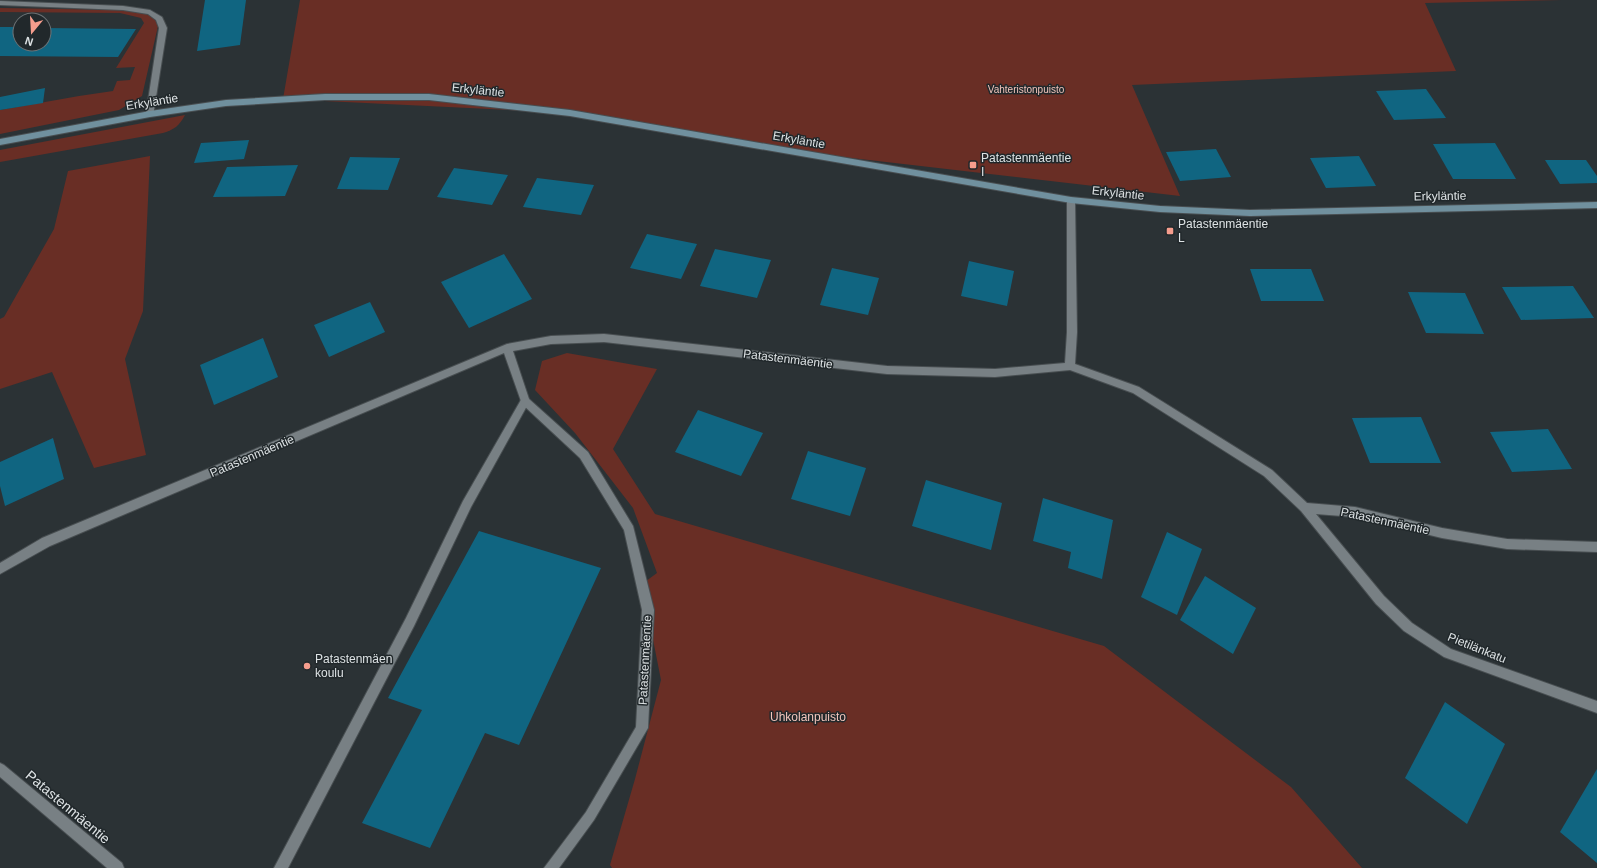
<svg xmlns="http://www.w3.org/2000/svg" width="1597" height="868" viewBox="0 0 1597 868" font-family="Arial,sans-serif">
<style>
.green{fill:#692e25}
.building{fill:#106581}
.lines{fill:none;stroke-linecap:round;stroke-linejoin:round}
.lane-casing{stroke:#484e51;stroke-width:2}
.street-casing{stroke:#484e51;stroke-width:2}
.secondary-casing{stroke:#484e51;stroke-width:2}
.lane{fill:#788084;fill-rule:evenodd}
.street{fill:#788084;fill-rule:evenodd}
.secondary{fill:#70909e;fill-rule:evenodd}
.poi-dot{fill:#f59d8d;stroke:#21282b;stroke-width:1.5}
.labels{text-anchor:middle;stroke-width:3;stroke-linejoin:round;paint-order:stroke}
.far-park-label{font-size:10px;fill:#f3c5bc;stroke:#21282b}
.street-label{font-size:12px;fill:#dde2e4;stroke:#21282b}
.poi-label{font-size:12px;fill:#dde2e4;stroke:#21282b;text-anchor:start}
.park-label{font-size:12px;fill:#f3c5bc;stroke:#21282b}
.near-street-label{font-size:14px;fill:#dde2e4;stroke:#21282b}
</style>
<rect width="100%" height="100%" fill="#2b3235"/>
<g class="green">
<path d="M 300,0 L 1562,0 L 1425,3 L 1456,71 L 1132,85 L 1180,196 L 791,151 L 570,113 L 283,99 Z"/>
<path d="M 0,8 L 122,10 L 146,13 L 156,20 L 158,26 L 142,96 L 119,110 L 0,134 L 0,110 L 79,96 L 113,91 L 117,81 L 130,80 L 135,67 L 116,68 L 144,23 L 141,18 L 120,13 L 0,12 Z"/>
<path d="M 185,115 C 180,125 174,130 163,133 L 0,162 L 0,150 Z"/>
<path d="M 150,156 L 143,311 L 125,359 L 146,455 L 94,468 L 52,372 L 0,389 L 0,319 L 4,317 L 54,229 L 68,171 Z"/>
<path d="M 567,353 L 657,369 L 613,449 L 655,514 L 1104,646 L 1291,787 L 1362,868 L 612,868 L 610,865 L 635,779 L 661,680 L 642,584 L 657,573 L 633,508 L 575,433 L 535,390 L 542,361 Z"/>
</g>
<g class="building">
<path d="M 205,0 L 246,0 L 240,45 L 197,51 Z"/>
<path d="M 0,27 L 20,27 L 20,44 L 44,44 L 44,28 L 136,29 L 118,57 L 0,56 Z"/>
<path d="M 45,88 L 43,103 L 0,110 L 0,97 Z"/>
<path d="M 1426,89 L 1446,118 L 1394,120 L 1376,91 Z"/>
<path d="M 249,140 L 244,159 L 194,163 L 201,143 Z"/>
<path d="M 1495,143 L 1516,179 L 1453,179 L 1433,144 Z"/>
<path d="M 1216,149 L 1231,177 L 1180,181 L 1166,152 Z"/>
<path d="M 1359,156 L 1376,186 L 1326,188 L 1310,158 Z"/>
<path d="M 350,157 L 400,158 L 388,190 L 337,189 Z"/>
<path d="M 1545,160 L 1586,160 L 1597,176 L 1597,183 L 1560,184 Z"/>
<path d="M 298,165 L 285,196 L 213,197 L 227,167 Z"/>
<path d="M 454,168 L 508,175 L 492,205 L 437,197 Z"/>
<path d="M 537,178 L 594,185 L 581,215 L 523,207 Z"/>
<path d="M 647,234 L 697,244 L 681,279 L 630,268 Z"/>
<path d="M 715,249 L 771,260 L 757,298 L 700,286 Z"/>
<path d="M 504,254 L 532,299 L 469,328 L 441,282 Z"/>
<path d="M 969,261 L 1014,271 L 1007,306 L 961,296 Z"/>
<path d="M 832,268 L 879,278 L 868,315 L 820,305 Z"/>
<path d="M 1250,269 L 1311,269 L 1324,301 L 1261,301 Z"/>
<path d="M 1573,286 L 1594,318 L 1521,320 L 1502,287 Z"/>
<path d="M 1408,292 L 1465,293 L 1484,334 L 1426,333 Z"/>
<path d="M 370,302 L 385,332 L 329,357 L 314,325 Z"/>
<path d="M 263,338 L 278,377 L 214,405 L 200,365 Z"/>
<path d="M 698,410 L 763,433 L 741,476 L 675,452 Z"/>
<path d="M 1421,417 L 1441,463 L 1370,463 L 1352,418 Z"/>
<path d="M 1548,429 L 1572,469 L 1512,472 L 1490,432 Z"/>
<path d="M 53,438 L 64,479 L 5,506 L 0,486 L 0,462 Z"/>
<path d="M 808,451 L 866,468 L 850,516 L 791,499 Z"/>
<path d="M 926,480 L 1002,503 L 991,550 L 912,526 Z"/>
<path d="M 1043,498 L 1113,520 L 1102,579 L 1068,568 L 1071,552 L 1033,541 Z"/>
<path d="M 479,531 L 601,568 L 519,745 L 485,733 L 430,848 L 362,823 L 422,710 L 388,698 Z"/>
<path d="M 1167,532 L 1202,549 L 1177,615 L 1141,597 Z"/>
<path d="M 1205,576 L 1256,608 L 1233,654 L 1180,620 Z"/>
<path d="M 1445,702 L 1505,744 L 1467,824 L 1405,778 Z"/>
<path d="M 1597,769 L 1597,863 L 1560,832 Z"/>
</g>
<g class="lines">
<g class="lane-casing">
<path id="lane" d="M 525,397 L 528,398 L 530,401 L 528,404 L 471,507 L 414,626 L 288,868 L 274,868 L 406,618 L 463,501 L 522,398 Z"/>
</g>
<g class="street-casing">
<g id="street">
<path d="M 0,1 L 123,6 L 150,10 L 162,17 L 167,28 L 153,116 L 147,116 L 146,114 L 159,28 L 156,20 L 148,14 L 123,10 L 0,5 Z"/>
<path d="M 1071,197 L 1075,200 L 1077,332 L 1075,364 L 1139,387 L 1272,470 L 1307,503 L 1355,507 L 1442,528 L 1507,539 L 1597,542 L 1597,552 L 1507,549 L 1442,538 L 1355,517 L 1316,514 L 1384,596 L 1412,623 L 1451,649 L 1597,701 L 1597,713 L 1444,657 L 1404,631 L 1376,604 L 1301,511 L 1264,476 L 1133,393 L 1070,370 L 995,377 L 887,374 L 604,342 L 551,344 L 513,351 L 529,399 L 588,452 L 633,526 L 654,610 L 648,728 L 594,820 L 559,868 L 544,868 L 586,812 L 636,727 L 642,610 L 624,530 L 580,458 L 522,404 L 504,353 L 50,546 L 0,574 L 0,563 L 42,538 L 507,344 L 551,336 L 604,334 L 887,366 L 995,369 L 1065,363 L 1067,332 L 1067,200 Z"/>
<path d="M 0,763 L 4,765 L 122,863 L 124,868 L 107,868 L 0,777 Z"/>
</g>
</g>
<g class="secondary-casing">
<path id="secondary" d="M 325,94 L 429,94 L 570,110 L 1071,197 L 1160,206 L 1250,210 L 1597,202 L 1597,208 L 1250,216 L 1160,212 L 1071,203 L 570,116 L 429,100 L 325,100 L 226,106 L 150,117 L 0,145 L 0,139 L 150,111 L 226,100 Z"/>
</g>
<use href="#lane" class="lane"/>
<use href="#street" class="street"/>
<use href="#secondary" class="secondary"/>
</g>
<g class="poi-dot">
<rect x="969" y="161" width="8" height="8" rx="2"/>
<rect x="1166" y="227" width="8" height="8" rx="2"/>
<circle cx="307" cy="666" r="4"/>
</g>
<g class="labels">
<g class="far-park-label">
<text x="1026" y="93">Vahteristonpuisto</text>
</g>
<g class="street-label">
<text transform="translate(478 90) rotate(6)" y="4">Erkyläntie</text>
<text transform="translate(152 102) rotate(-9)" y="4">Erkyläntie</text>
<text transform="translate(799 140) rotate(10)" y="4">Erkyläntie</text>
<text transform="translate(1118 193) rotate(6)" y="4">Erkyläntie</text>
<text transform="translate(1440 196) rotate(-1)" y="4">Erkyläntie</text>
<text transform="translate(788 359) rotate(7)" y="4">Patastenmäentie</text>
<text transform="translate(252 456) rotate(-23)" y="4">Patastenmäentie</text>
<text transform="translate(1385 521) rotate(12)" y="4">Patastenmäentie</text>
<text transform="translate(1477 648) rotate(22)" y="4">Pietilänkatu</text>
<text transform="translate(645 660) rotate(-87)" y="4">Patastenmäentie</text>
</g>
<g class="poi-label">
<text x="981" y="162">Patastenmäentie<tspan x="981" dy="14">I</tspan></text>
<text x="1178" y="228">Patastenmäentie<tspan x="1178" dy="14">L</tspan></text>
<text x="315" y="663">Patastenmäen<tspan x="315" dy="14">koulu</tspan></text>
</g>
<g class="park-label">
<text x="808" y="721">Uhkolanpuisto</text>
</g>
<g class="near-street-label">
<text transform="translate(68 807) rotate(40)" y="5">Patastenmäentie</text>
</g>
</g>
<g transform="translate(32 32) rotate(198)"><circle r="19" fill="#21282b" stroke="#6c7275"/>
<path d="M0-3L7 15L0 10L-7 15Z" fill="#f59d8d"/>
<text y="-6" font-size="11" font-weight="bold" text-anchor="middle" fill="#dde2e4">N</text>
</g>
</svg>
